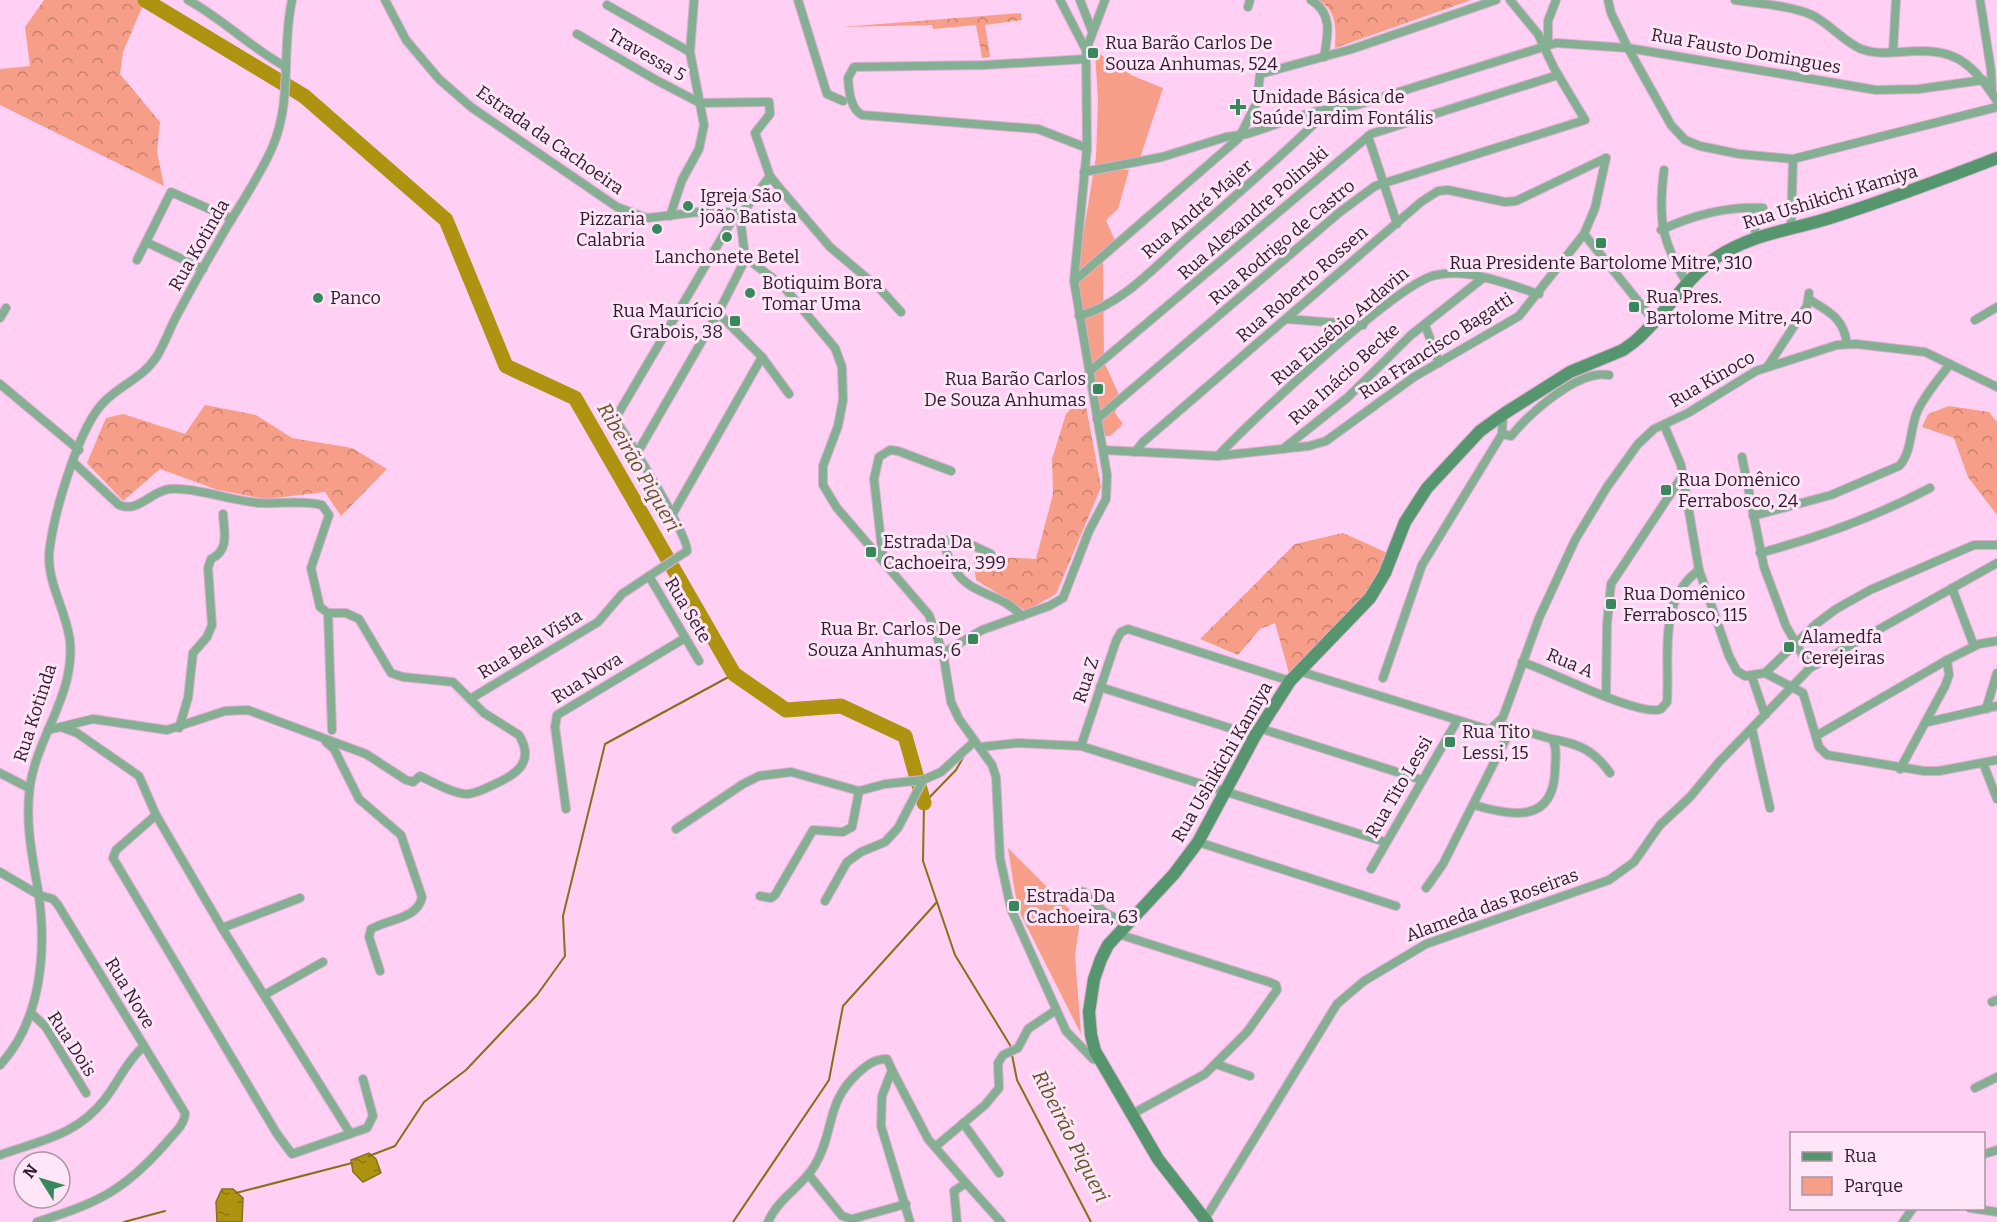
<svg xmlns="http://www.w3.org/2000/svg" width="1997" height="1222" viewBox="0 0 1997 1222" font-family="Bitter,serif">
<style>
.green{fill:#f69e87}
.forest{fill:url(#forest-crowns)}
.water{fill:url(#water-ripples);stroke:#886f19;stroke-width:1.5}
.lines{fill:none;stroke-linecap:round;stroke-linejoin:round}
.stream{stroke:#886f19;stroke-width:2}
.river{stroke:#ae9311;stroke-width:15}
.street-casing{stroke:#daafcf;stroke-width:10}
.secondary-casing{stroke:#daafcf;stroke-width:14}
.street{stroke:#85af93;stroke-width:8}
.secondary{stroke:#55966e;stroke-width:12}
.poi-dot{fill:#37885a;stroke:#fee5f7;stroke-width:2}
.labels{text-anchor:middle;stroke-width:6;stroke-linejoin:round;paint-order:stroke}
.poi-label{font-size:18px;fill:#301b2b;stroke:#fee5f7;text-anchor:start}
.street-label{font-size:18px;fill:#301b2b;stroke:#fee5f7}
.water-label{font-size:20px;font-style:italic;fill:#605427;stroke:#fee5f7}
</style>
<defs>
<pattern id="forest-crowns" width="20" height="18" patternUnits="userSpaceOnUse" patternTransform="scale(1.5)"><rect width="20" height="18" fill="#f69e87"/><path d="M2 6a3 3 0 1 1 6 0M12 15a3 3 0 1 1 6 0" fill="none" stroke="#c8806f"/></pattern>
<pattern id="water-ripples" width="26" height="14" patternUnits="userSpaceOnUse" patternTransform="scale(1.5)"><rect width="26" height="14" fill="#ae9311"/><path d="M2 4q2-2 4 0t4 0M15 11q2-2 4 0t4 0" fill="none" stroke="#8e7710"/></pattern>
</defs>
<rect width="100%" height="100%" fill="#ffd0f3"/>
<g class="green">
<path d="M 1095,51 L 1133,76 L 1163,88 L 1140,158 L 1113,169 L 1129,170 L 1118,209 L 1106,220 L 1115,241 L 1103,258 L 1104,362 L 1120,397 L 1115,413 L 1123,424 L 1110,436 L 1105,436 L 1076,278 L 1096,157 L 1098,100 Z"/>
<path d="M 1008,848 L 1080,920 L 1075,956 L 1081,1034 L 1021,915 L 1015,893 Z"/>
</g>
<g class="forest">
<path d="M 44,0 L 145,0 L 123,52 L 120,74 L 160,122 L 157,152 L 164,186 L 0,105 L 0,69 L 30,66 L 25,27 Z"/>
<path d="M 1319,0 L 1471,0 L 1335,48 C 1336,29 1337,11 1319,0 Z"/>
<path d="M 1021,13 L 1022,20 L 985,25 L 990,57 L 982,58 L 976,25 L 933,29 L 932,25 L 842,27 Z"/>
<path d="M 1084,395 L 1101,487 L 1056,594 L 1026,611 L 976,580 L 973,556 L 1036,559 L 1053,494 L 1052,459 L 1066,414 Z"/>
<path d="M 205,405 L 256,415 L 292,438 L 352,448 L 387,469 L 341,516 L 325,492 L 266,499 L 218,490 L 160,469 L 123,501 L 87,463 L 106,418 L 123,414 L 185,434 Z"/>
<path d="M 1949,406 L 1989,412 L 1997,422 L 1997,515 L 1968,477 L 1954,438 L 1922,427 L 1928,414 Z"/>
<path d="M 1343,533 L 1392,555 L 1362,600 L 1289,673 L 1275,623 L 1260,629 L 1238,655 L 1200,639 L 1295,544 Z"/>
</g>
<g class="water">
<path d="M 369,1153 L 376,1159 L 381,1173 L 363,1182 L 353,1172 L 351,1160 Z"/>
<path d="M 222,1189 L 233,1189 L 243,1198 L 242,1222 L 217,1222 L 216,1202 Z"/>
</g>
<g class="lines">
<g class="stream">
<path d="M 964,756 L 956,770 L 924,803 L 923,861 L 955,955 L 1010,1045 L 1017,1080 L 1091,1222"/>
<path d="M 369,1156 L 395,1146 L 424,1102 L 466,1070 L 537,995 L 565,956 L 563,916 L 605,744 L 734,674"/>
<path d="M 236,1193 L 352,1163"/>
<path d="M 124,1222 L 165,1211"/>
<path d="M 733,1222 L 829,1080 L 843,1006 L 937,902"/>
</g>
<path class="river" d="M 145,0 L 304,96 L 446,220 L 506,366 L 575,398 L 734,674 L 786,710 L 841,706 L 905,736 L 924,803"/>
<g class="street-casing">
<g id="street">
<path d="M 188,0 C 223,19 251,48 286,67"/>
<path d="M 385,0 L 406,40 L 439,79 L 471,107 L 617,207 L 647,218 L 699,212 L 737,212"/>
<path d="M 798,0 L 827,94 L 843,101"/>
<path d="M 1080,0 L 1092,31"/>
<path d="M 1311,0 C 1333,13 1328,35 1324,57"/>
<path d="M 1608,0 L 1611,13 L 1628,48 L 1671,125 L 1685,140 L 1700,146 L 1739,154 L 1793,159 L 1997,107"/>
<path d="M 1735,0 C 1759,4 1789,5 1812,15 C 1830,24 1843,41 1861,49 C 1875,54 1888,53 1902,52 C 1953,47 1969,59 1997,101"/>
<path d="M 1980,0 L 1991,70 L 1992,92"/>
<path d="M 607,5 L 690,52"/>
<path d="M 1248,7 L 1250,0"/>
<path d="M 577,34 L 656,80 L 700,103 L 769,102 L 770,114 L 755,133 L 770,176 L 777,185 L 830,247 L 881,290 L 901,312"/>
<path d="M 1548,45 L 1548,21 L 1556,0"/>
<path d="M 1086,50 L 1105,0"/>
<path d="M 1893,52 L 1896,0"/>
<path d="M 1086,59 L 985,65 L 854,67 L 848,78 C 849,90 850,109 862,115 L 1038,129 L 1087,148"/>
<path d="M 1368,136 L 1397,224"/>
<path d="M 1664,170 C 1658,218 1661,241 1687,283"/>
<path d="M 1084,172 L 1162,157 L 1226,137 L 1247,134 L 1313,112 L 1357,105 L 1556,43 L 1628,48 L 1876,90 L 1919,89 L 1983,80"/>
<path d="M 1751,208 L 1756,236"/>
<path d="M 737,212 L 740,216 L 745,257 L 783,286 L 835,348 L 842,367 L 843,400 L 838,426 L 823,466 L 823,485 L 837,508 L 929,615 L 943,653 L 951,702 L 959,719 L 992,765 L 996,777 L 1000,858 L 1011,909 L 1066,1031 L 1093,1059 L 1100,1061"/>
<path d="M 670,216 L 682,180 L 699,149 L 704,125 L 690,52 L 694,0"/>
<path d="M 740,216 L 770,176"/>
<path d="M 1791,228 L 1793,159"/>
<path d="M 1661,230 C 1693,215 1728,206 1763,208"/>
<path d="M 1584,234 L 1654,321"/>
<path d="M 146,242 L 203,269"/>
<path d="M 137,260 L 171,192 L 232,219"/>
<path d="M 1074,281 L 1239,138 L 1257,102 L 1260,74 L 1352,49 L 1496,0"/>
<path d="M 1810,300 C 1830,312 1844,319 1847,344"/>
<path d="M 718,313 L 762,357 L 789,394"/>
<path d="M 1079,316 C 1124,304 1159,262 1193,233 C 1238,193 1284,155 1326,112"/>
<path d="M 0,318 L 6,308"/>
<path d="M 1287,319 L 1363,325"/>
<path d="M 1975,320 L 1997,307"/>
<path d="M 1425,325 L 1439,363"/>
<path d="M 1768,366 L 1807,306 L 1809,293"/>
<path d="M 1089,372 L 1371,134 L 1558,75"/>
<path d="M 0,384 L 79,450"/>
<path d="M 1097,419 L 1340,212 L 1375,186 L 1585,120 L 1554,68 L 1538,34 L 1510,0"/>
<path d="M 1664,425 L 1681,465 L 1699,570 L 1729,656 L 1737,671 L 1745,676 L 1765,673 L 1816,624 L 1836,609 L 1870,590 L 1974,545 L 1997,545"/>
<path d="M 1502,434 L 1511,436 C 1529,414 1578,369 1609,375"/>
<path d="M 1283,449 L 1347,398 L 1411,335 L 1483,278"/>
<path d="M 1103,450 L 1218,456 L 1309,446 L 1326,441 L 1414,377 L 1519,316 L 1584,234 L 1595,208 L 1606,158"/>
<path d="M 1135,452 L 1143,442 L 1421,202 L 1438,191 L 1448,190 L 1505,202 L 1516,201 L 1606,158"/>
<path d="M 636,455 L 718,313 L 746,258"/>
<path d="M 1218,456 C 1248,423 1400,281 1436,275 C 1469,268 1507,284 1539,294"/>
<path d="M 1742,457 L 1764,567 L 1786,626 L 1810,668"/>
<path d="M 672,515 L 762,357"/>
<path d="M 1753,516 L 1831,495 L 1899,466 C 1912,453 1910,428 1917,412 C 1925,394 1939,379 1950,364"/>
<path d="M 1760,553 C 1820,537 1875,517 1930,488"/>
<path d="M 991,554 L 955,537 L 948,540 C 944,547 946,551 949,558 C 965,599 996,588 1022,616"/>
<path d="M 883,559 L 874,479 L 879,457 L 890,450 L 898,451 L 951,471"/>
<path d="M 649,576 L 699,661"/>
<path d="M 1952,588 L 1974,646"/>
<path d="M 328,613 L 332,730"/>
<path d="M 943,653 L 982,630 L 1049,606 L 1063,598 L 1089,531 L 1106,499 L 1107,475 L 1074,281 L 1087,148 L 1086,50 L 1060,0"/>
<path d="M 1522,662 C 1549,670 1640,718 1661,709 L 1667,702 C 1670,657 1657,600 1699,570"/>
<path d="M 1299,671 L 1490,730 L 1503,717 L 1539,618 L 1575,540 L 1607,487 L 1638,444 L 1654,429 L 1688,413 L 1756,371 L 1837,345 L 1856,344 L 1925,352 L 1997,387"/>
<path d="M 1765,673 L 1803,693 L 1819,747 L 1827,755 L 1924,771 L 1939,771 L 1997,760"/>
<path d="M 1752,677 L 1765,715"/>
<path d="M 1383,678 L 1422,565 L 1502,434 L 1503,414"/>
<path d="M 1100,687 L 1255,736"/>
<path d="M 1606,696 L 1607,624 L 1611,584 L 1683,475"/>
<path d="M 470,699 L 598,622 L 622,594 L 687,551 C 690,538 626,435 615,419 L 737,212"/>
<path d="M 1986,709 L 1997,673"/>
<path d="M 1928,722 L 1997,706"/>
<path d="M 61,727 L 77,733 L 139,776 L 156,815 L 222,928 L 350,1133"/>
<path d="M 179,728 L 188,698 L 193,653 L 207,637 L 212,625 L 208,568 L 211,559 C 230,550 224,532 223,514"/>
<path d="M 1259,728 L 1422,780"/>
<path d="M 1752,729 L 1770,808"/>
<path d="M 48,730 L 93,719 L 167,730 L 225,711 L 248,710 L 366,754 L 406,780 L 413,782 L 420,776 C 433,782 453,794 468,794 C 477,793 487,788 495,784 C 517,774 535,762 519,735 L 484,713 L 453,682 L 403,677 L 391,673 L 359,619 L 346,613 L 328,613 L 320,607 L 311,568 L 329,515 L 322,505 C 301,500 282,504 261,503 C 236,502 191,486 169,489 C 150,492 138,513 119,505 L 73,462"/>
<path d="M 1816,736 L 1947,660 L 1979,644 L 1997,641"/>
<path d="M 1552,739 C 1579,744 1594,750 1610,773"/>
<path d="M 326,742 L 334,749 L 359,799 L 401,835 L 422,897 C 418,919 388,919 371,929 L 369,937 L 380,971"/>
<path d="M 1081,746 L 1116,641 L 1121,632 L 1128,629 L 1290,681"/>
<path d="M 980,747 L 1018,743 L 1081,746 L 1385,842"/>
<path d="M 1983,763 L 1997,799"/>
<path d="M 1900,769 L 1945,686 L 1949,675 L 1947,660"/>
<path d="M 0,773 L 29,788"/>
<path d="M 1474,805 C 1511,816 1553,824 1555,771 C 1555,761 1558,748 1552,739 L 1499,724"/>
<path d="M 566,809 L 555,727 L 557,715 L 685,638"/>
<path d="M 156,815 L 116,850 L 113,858 L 277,1134 L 292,1154 L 367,1128 L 373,1116 L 363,1079"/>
<path d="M 676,829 L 743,784 L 759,776 L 791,772 L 859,791 L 885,784 L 923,780 L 941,772 L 975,741"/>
<path d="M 1198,842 L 1396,906"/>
<path d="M 1371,869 L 1457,721"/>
<path d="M 0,872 L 39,895 L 53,899 L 58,905 L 185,1113 C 185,1125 173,1134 166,1143 C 123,1192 97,1203 37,1222"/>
<path d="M 1426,888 L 1443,864 L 1512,727"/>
<path d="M 760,896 L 771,898 L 775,895 L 813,830 L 843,832 L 852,827 L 859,791"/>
<path d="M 1064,898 L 1078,891 L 1084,892 L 1105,913 L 1127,923"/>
<path d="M 825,901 L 847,862 L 861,852 L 885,842 L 898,828 L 923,780"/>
<path d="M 222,928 L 300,898"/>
<path d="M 1118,934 L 1269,982 L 1276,985 L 1277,990 L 1247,1032 L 1205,1074 L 1134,1113"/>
<path d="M 266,994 L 323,962"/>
<path d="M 1992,1002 L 1997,1000"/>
<path d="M 31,1013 L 45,1026 L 86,1093"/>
<path d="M 1216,1064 L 1250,1076"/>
<path d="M 0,1065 C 42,1020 47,948 38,890 C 32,855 25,822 30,786 C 37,737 75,694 70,642 C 67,610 44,580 50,546 C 55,511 79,425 105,401 C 122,384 143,378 157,356 C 165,343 170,328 177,315 C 190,291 203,267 217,244 C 235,211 257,182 272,148 C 293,101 281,49 292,0"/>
<path d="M 892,1070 L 928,1139 L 966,1183 L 954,1191 L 957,1222"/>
<path d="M 1975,1088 L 1997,1077"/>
<path d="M 963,1123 L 999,1173"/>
<path d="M 935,1147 L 985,1105 L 999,1088 L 998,1063 L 1003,1055 L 1018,1048 L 1028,1029 L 1056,1010"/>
<path d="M 1984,1154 L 1997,1150"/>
<path d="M 0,1155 C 41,1140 76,1136 105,1099 C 118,1082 127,1061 143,1047"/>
<path d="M 809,1175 L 842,1216 L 852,1219 L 906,1204"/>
<path d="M 966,1183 L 1001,1222"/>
<path d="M 1970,1208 L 1997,1212"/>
<path d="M 1205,1219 L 1337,1004 L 1364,981 L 1426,944 L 1609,880 L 1634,862 L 1660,825 L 1690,797 L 1719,762 L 1810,668 L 1997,563"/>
<path d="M 768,1222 C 779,1197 802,1187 815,1165 C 835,1131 825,1103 858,1073 C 867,1065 874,1059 887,1059 L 892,1070 L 882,1096 L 881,1126 L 910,1222"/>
<path d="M 1903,1222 L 1913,1208"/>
</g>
</g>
<g class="secondary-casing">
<path id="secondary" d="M 1207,1222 L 1158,1159 L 1095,1051 L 1091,1035 L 1089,1012 L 1094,979 L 1101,959 L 1108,945 L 1174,874 L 1198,842 L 1255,736 L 1290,681 L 1370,598 L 1385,573 L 1405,522 L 1427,488 L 1480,431 L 1505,413 L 1570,372 L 1623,350 L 1634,342 C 1665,316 1684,279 1717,257 C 1754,233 1793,230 1833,217 C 1889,199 1943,179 1997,158"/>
</g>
<use href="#street" class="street"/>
<use href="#secondary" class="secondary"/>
</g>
<g class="poi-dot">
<rect x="1087" y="47" width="12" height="12" rx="3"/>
<path d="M1235 98h6v6h6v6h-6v6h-6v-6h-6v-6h6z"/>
<circle cx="688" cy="206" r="6"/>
<circle cx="657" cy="229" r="6"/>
<circle cx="727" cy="237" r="6"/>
<rect x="1595" y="237" width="12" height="12" rx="3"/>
<circle cx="750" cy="293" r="6"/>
<circle cx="318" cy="298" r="6"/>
<rect x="1628" y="301" width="12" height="12" rx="3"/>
<rect x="729" y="315" width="12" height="12" rx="3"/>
<rect x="1092" y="383" width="12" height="12" rx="3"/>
<rect x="1660" y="484" width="12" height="12" rx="3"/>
<rect x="865" y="546" width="12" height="12" rx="3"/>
<rect x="1605" y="598" width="12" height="12" rx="3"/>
<rect x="967" y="633" width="12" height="12" rx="3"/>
<rect x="1783" y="641" width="12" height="12" rx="3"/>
<rect x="1444" y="736" width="12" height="12" rx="3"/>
<rect x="1008" y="900" width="12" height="12" rx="3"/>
</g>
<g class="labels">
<g class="poi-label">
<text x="1105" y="49">Rua Barão Carlos De<tspan x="1105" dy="21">Souza Anhumas, 524</tspan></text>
<text x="1252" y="103">Unidade Básica de<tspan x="1252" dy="21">Saúde Jardim Fontális</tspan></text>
<text x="700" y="202">Igreja São<tspan x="700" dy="21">joão Batista</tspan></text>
<text x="645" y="225" text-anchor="end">Pizzaria<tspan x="645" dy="21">Calabria</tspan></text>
<text x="727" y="263" text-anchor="middle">Lanchonete Betel</text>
<text x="1601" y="269" text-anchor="middle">Rua Presidente Bartolome Mitre, 310</text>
<text x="762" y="289">Botiquim Bora<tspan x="762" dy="21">Tomar Uma</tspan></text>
<text x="1646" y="303">Rua Pres.<tspan x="1646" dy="21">Bartolome Mitre, 40</tspan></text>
<text x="330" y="304">Panco</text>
<text x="723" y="317" text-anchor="end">Rua Maurício<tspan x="723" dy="21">Grabois, 38</tspan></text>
<text x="1086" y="385" text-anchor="end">Rua Barão Carlos<tspan x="1086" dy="21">De Souza Anhumas</tspan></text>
<text x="1678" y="486">Rua Domênico<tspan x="1678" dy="21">Ferrabosco, 24</tspan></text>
<text x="883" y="548">Estrada Da<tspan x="883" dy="21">Cachoeira, 399</tspan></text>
<text x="1623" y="600">Rua Domênico<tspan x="1623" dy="21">Ferrabosco, 115</tspan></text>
<text x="961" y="635" text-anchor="end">Rua Br. Carlos De<tspan x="961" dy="21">Souza Anhumas, 6</tspan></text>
<text x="1801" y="643">Alamedfa<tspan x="1801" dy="21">Cerejeiras</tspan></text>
<text x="1462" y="738">Rua Tito<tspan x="1462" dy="21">Lessi, 15</tspan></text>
<text x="1026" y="902">Estrada Da<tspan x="1026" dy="21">Cachoeira, 63</tspan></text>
</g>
<g class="street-label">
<text transform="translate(1746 51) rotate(10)" y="6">Rua Fausto Domingues</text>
<text transform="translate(647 55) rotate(30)" y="6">Travessa 5</text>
<text transform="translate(550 140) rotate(35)" y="6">Estrada da Cachoeira</text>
<text transform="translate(1830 197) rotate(-17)" y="6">Rua Ushikichi Kamiya</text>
<text transform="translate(1197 209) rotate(-41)" y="6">Rua André Majer</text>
<text transform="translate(1253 213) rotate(-41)" y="6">Rua Alexandre Polinski</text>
<text transform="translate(1282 242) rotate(-40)" y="6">Rua Rodrigo de Castro</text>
<text transform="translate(199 245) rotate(-60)" y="6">Rua Kotinda</text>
<text transform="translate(1302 284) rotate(-41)" y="6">Rua Roberto Rossen</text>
<text transform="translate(1340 326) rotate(-40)" y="6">Rua Eusébio Ardavin</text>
<text transform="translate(1436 346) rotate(-33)" y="6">Rua Francisco Bagatti</text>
<text transform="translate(1344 374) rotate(-42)" y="6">Rua Inácio Becke</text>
<text transform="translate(1712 379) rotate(-30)" y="6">Rua Kinoco</text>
<text transform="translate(688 610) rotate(59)" y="6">Rua Sete</text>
<text transform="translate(530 644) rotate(-31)" y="6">Rua Bela Vista</text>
<text transform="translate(1570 663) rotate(23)" y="6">Rua A</text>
<text transform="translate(587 678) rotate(-32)" y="6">Rua Nova</text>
<text transform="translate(1086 680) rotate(-72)" y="6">Rua Z</text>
<text transform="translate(35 713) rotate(-72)" y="6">Rua Kotinda</text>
<text transform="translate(1222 762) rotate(-60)" y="6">Rua Ushikichi Kamiya</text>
<text transform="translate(1399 787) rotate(-60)" y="6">Rua Tito Lessi</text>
<text transform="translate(1492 905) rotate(-20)" y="6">Alameda das Roseiras</text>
<text transform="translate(130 993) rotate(59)" y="6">Rua Nove</text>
<text transform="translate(72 1044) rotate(57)" y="6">Rua Dois</text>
</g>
<g class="water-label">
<text transform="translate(639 467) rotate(60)" y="7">Ribeirão Piqueri</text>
<text transform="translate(1071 1136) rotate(63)" y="7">Ribeirão Piqueri</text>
</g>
</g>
<rect x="1790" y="1132" width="195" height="78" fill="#fee5f7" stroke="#ac94a5" stroke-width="1.5"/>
<rect x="1802" y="1152" width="30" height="9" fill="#55966e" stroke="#ac94a5" stroke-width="1.5"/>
<text x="1844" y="1162" font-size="18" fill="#301b2b">Rua</text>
<rect x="1802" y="1177" width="30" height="18" fill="#f69e87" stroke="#ac94a5" stroke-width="1.5"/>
<text x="1844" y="1192" font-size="18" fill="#301b2b">Parque</text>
<g transform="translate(42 1180) rotate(307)"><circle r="28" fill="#fee5f7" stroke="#ac94a5" stroke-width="1.5"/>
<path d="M0-4.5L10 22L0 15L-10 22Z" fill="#37885a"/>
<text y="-9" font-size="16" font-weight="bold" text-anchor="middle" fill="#301b2b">N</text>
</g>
</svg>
